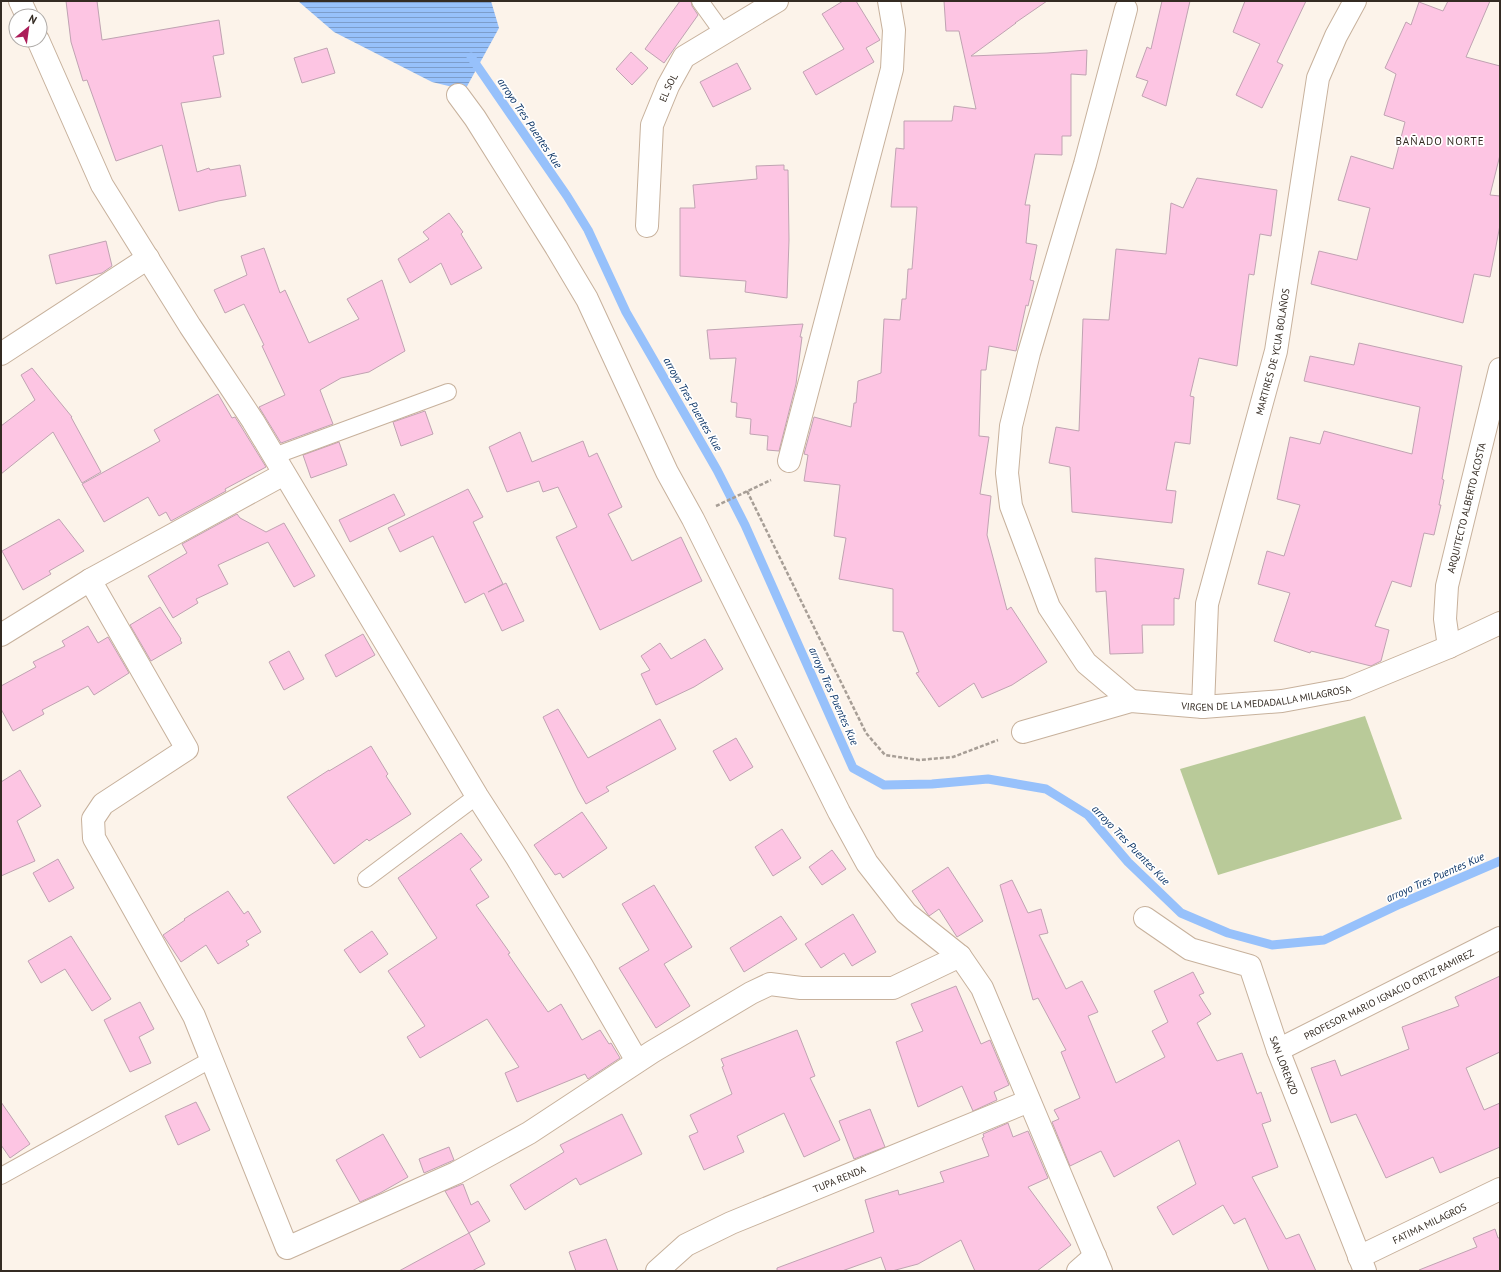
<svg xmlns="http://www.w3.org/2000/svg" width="1501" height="1272" viewBox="0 0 1501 1272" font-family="'PT Sans',sans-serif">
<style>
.pitch{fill:#b9ca99}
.water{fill:url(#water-rules)}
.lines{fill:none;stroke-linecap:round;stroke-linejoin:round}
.stream{stroke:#97c1fb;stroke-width:9}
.building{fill:#fdc5e3;stroke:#c0a3b2}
.service-casing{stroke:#c7b19c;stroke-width:18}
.minor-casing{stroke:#c7b19c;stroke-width:24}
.path{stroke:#a79e96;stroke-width:2.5;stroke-dasharray:4 2;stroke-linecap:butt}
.service{stroke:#fff;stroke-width:16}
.minor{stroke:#fff;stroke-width:22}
.labels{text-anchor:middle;stroke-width:3.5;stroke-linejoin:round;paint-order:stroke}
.street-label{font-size:10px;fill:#342b23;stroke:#fff}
.water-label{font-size:11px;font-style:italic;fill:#0c3567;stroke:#fff}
.neighbourhood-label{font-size:11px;letter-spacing:1px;fill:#342b23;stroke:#fff}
</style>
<defs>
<pattern id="water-rules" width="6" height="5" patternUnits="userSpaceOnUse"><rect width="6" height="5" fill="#97c1fb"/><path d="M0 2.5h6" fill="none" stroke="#7c9dcb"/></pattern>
</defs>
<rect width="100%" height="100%" fill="#fcf3ea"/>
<path class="pitch" d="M 1365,716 L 1402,819 L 1218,875 L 1180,769 Z"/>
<path class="water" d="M 298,1 L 491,1 L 499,28 L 465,90 L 432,82 L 334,32 Z"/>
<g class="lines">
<path class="stream" d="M 471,57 L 567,196 L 588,230 L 626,312 L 717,470 L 745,525 L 853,768 L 884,785 L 932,784 L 988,779 L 1046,789 L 1088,815 L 1128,862 L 1181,913 L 1228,933 L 1272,945 L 1324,940 L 1400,904 L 1500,861"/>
</g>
<g class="building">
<path d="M 66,1 L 97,1 L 102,40 L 219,20 L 224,54 L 213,56 L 221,97 L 181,103 L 197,172 L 209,168 L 210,170 L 240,165 L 246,196 L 218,201 L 179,211 L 162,145 L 116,161 L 87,80 L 83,81 L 71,42 Z"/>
<path d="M 680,1 L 691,1 L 692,6 L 698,15 L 664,63 L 645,49 Z"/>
<path d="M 843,1 L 856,1 L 880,40 L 866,48 L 874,62 L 816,95 L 803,72 L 844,49 L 822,14 Z"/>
<path d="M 944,1 L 1047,1 L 1015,23 L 1016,23 L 971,56 L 1047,53 L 1087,50 L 1086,75 L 1071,74 L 1071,136 L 1062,136 L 1062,155 L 1035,154 L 1025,205 L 1030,205 L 1026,243 L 1037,245 L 1030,280 L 1034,281 L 1028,306 L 1026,305 L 1016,351 L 989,346 L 986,370 L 981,370 L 979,436 L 989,437 L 980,494 L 991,496 L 987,535 L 1007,610 L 1011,607 L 1047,662 L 1012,685 L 982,698 L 974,683 L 939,707 L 916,673 L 919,672 L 903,632 L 893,631 L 893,589 L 839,579 L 846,538 L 834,536 L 840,485 L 804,481 L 808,455 L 804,454 L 814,417 L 851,427 L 854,403 L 856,403 L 858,381 L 881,373 L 884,319 L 900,320 L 902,299 L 906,299 L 908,269 L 912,269 L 917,207 L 891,207 L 896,148 L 904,149 L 904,121 L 952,121 L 954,106 L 976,109 L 959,31 L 946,31 Z"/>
<path d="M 1162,1 L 1190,1 L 1166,106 L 1142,96 L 1148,81 L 1136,77 L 1147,47 L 1151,49 Z"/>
<path d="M 1245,1 L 1306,1 L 1277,62 L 1283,65 L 1262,108 L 1236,95 L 1260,44 L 1233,32 Z"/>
<path d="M 1448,1 L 1490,1 L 1466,57 L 1500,66 L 1500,155 L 1490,195 L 1500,196 L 1500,225 L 1490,277 L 1474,274 L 1463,323 L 1311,284 L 1319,251 L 1357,260 L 1370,208 L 1338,200 L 1351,156 L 1393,169 L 1405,122 L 1384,115 L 1396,74 L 1385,68 L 1406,22 L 1411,25 L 1419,2 L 1443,11 Z"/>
<path d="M 327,48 L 335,73 L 302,83 L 294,58 Z"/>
<path d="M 631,52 L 648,68 L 632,85 L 616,69 Z"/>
<path d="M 737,63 L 751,89 L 713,107 L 700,82 Z"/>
<path d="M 784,165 L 784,170 L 788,170 L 789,240 L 787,298 L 745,292 L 746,281 L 680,276 L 680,208 L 695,208 L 693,185 L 757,179 L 756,166 Z"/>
<path d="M 1197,178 L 1277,190 L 1271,236 L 1260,234 L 1254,275 L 1249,274 L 1237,366 L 1199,358 L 1190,396 L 1194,397 L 1190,444 L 1175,442 L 1166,490 L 1176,491 L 1172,523 L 1072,512 L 1070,467 L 1049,463 L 1056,427 L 1079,431 L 1083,319 L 1109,320 L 1116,249 L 1166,254 L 1171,203 L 1183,208 Z"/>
<path d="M 449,213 L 463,232 L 461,234 L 482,268 L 451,285 L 441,263 L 410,283 L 398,259 L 429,239 L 423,232 Z"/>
<path d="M 106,241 L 112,266 L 102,273 L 56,284 L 49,255 Z"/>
<path d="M 264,248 L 280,293 L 285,290 L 309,343 L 359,319 L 347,299 L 382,280 L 405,351 L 369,372 L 341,378 L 320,390 L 333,424 L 281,443 L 259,407 L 285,395 L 262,346 L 264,345 L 244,304 L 225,313 L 214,290 L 247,275 L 241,256 Z"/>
<path d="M 803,324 L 800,337 L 802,337 L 796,384 L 779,451 L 767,450 L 768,436 L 750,434 L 751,419 L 736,417 L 737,403 L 731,402 L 736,358 L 710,359 L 707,330 Z"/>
<path d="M 1359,343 L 1462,366 L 1442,479 L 1444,480 L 1439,505 L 1441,505 L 1434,535 L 1424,533 L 1411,587 L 1392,581 L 1375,626 L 1389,630 L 1381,661 L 1371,666 L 1311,651 L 1310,653 L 1274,641 L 1290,593 L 1258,584 L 1267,551 L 1284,556 L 1300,505 L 1277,499 L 1290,437 L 1320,444 L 1324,431 L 1412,454 L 1420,407 L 1304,381 L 1310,356 L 1354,365 Z"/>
<path d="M 32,368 L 72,417 L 71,417 L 101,472 L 82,483 L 53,432 L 1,474 L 1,426 L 35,400 L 21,375 Z"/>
<path d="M 218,394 L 232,418 L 235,417 L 242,428 L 266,467 L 225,489 L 226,491 L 171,521 L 166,512 L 159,516 L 148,497 L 104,522 L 82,484 L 160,441 L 154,430 Z"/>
<path d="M 425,411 L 433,434 L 401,446 L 393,422 Z"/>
<path d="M 520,432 L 532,462 L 583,441 L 589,457 L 597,453 L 622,507 L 608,514 L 632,561 L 681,537 L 702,581 L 600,630 L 556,537 L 577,527 L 558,487 L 543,492 L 539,481 L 507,492 L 489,447 Z"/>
<path d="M 339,442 L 347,465 L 311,478 L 303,455 Z"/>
<path d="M 468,489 L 483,517 L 473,522 L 503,584 L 488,592 L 506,583 L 524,621 L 502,631 L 484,593 L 465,603 L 433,536 L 400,552 L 388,528 Z"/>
<path d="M 394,494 L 405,515 L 350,542 L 339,520 Z"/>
<path d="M 237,514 L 240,518 L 266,532 L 284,523 L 315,576 L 294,587 L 268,542 L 218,565 L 228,584 L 196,599 L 198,603 L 173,618 L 148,576 L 187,553 L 182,544 Z"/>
<path d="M 59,519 L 84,551 L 49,571 L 51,574 L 23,590 L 2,551 Z"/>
<path d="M 1095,558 L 1184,569 L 1179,599 L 1174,598 L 1174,625 L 1142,625 L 1143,653 L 1110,654 L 1106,591 L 1096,592 Z"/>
<path d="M 160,607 L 181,639 L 180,640 L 182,643 L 151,661 L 130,625 Z"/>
<path d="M 88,626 L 98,643 L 108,637 L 129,673 L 94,695 L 88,686 L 42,710 L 44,714 L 13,731 L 1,709 L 1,686 L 36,667 L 33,662 L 65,646 L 62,641 Z"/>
<path d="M 363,634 L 375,655 L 336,677 L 325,655 Z"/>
<path d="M 705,639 L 723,669 L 694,687 L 656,705 L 641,674 L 650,670 L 641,656 L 660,643 L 671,659 Z"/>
<path d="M 289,651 L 304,679 L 284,690 L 269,662 Z"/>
<path d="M 558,709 L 588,758 L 660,719 L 676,749 L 606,787 L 609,791 L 586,804 L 578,790 L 543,717 Z"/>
<path d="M 736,738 L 753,767 L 730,781 L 713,751 Z"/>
<path d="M 371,746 L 388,774 L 386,776 L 411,814 L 369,841 L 367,839 L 334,864 L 287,797 L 329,770 L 329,771 Z"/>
<path d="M 20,770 L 41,806 L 17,821 L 35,861 L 1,876 L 1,782 Z"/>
<path d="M 582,812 L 607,848 L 563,878 L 560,873 L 555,875 L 534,845 Z"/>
<path d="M 782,829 L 801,858 L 773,876 L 755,847 Z"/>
<path d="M 461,833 L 482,860 L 470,869 L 489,897 L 476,905 L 510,953 L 508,954 L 548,1012 L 561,1004 L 582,1040 L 600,1030 L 609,1044 L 611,1043 L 620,1058 L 588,1079 L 585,1074 L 517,1102 L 505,1073 L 519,1067 L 487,1019 L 420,1058 L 407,1037 L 425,1026 L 388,971 L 437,938 L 398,878 Z"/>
<path d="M 832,850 L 846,869 L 822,885 L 809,867 Z"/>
<path d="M 58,859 L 74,888 L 49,902 L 33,873 Z"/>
<path d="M 948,867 L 983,921 L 957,937 L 939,909 L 929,916 L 912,891 Z"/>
<path d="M 1012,880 L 1028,913 L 1041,909 L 1048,933 L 1039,935 L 1066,989 L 1082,981 L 1098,1012 L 1088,1016 L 1116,1083 L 1165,1057 L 1152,1031 L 1168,1022 L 1154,991 L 1193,972 L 1204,993 L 1199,995 L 1211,1014 L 1197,1023 L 1217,1061 L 1242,1053 L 1257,1094 L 1261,1092 L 1271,1121 L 1262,1124 L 1278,1167 L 1252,1177 L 1286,1239 L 1299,1234 L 1316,1271 L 1269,1271 L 1245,1218 L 1234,1224 L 1223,1205 L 1173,1235 L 1157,1207 L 1196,1184 L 1179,1140 L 1114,1177 L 1101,1151 L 1070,1166 L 1052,1122 L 1059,1119 L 1054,1110 L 1080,1098 L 1061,1052 L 1066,1050 L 1038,998 L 1033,1000 L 1000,885 Z"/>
<path d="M 654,885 L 692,947 L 664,964 L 690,1006 L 656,1028 L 619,968 L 649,950 L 622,904 Z"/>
<path d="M 228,891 L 244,914 L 248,911 L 261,932 L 246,941 L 249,945 L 218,964 L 206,945 L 181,962 L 163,935 L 185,920 L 184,919 Z"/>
<path d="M 853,914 L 876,952 L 852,966 L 844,953 L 821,968 L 805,944 Z"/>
<path d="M 781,916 L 797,939 L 744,972 L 730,948 Z"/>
<path d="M 372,931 L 388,954 L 360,973 L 344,950 Z"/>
<path d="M 71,936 L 111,999 L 92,1011 L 65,969 L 41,983 L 28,961 Z"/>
<path d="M 1500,976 L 1500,1052 L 1466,1068 L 1484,1110 L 1500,1103 L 1500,1147 L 1440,1173 L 1433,1157 L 1386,1178 L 1356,1114 L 1331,1123 L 1311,1068 L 1335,1060 L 1341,1076 L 1409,1049 L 1402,1027 L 1459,1006 L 1455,997 Z"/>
<path d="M 956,986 L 981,1044 L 990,1040 L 1009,1085 L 994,1092 L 997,1100 L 973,1111 L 962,1086 L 918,1107 L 896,1042 L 923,1031 L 911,1004 Z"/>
<path d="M 140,1002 L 154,1029 L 139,1037 L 151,1063 L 130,1072 L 104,1020 Z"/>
<path d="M 797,1030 L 815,1076 L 810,1078 L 840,1140 L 804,1157 L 784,1113 L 737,1136 L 744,1152 L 704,1170 L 689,1136 L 698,1132 L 690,1115 L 732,1094 L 722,1067 L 724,1066 L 721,1059 Z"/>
<path d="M 1,1102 L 30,1144 L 10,1158 L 1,1145 Z"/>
<path d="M 196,1102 L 210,1130 L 178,1145 L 165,1116 Z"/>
<path d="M 870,1109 L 885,1147 L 854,1159 L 839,1121 Z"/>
<path d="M 622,1114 L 642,1154 L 580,1185 L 576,1178 L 525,1210 L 510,1185 L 564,1152 L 560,1145 Z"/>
<path d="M 1008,1123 L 1013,1137 L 1028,1131 L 1048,1178 L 1028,1187 L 1071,1245 L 1037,1271 L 975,1271 L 961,1240 L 918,1264 L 892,1271 L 886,1271 L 881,1257 L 842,1271 L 777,1271 L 777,1268 L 874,1232 L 865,1200 L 898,1190 L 899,1195 L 944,1182 L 940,1172 L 989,1156 L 982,1138 L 984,1137 L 983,1134 Z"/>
<path d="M 383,1134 L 408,1177 L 380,1193 L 360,1202 L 336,1160 Z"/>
<path d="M 449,1147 L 454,1160 L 424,1173 L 419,1159 Z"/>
<path d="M 463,1184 L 471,1205 L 478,1201 L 490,1221 L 469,1233 L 445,1191 Z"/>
<path d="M 1495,1229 L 1498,1238 L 1500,1238 L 1500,1271 L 1419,1271 L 1419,1270 L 1477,1247 L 1473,1238 Z"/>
<path d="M 469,1233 L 485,1264 L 472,1271 L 399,1271 Z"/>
<path d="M 606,1239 L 618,1271 L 576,1271 L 569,1252 Z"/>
</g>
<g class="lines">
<g class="service-casing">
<g id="service">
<path d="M 700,1 L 723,33"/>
<path d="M 274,456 L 448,392"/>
<path d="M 366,879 L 477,796"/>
<path d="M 1,1176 L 212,1059"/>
</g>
</g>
<g class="minor-casing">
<g id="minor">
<path d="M 20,1 L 27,16"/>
<path d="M 1126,9 L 1085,164 L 1029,353 L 1011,426 L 1007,473 L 1011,506 L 1049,607 L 1086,663 L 1131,701"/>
<path d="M 38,40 L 102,185 L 190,326 L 253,421 L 477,796 L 517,858 L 582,966 L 637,1061"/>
<path d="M 458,95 L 475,118 L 556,247 L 587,299 L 667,472 L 693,519 L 839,812 L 867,863 L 906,913 L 960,956 L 982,988 L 1101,1271"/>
<path id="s1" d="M 647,226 L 652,125 L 668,86 L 684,57 L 777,1"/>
<path d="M 1,354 L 148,258"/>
<path d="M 789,461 L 892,69 L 894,30 L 889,1"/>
<path d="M 90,580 L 187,749 L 103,804 L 93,819 L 94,838 L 194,1016 L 287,1248 L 456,1173 L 529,1133 L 652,1052 L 751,993 L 770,984 L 801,988 L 893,988 L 960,956"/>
<path d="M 1,635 L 90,580 L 284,474"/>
<path id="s2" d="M 1449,647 L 1445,619 L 1447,586 L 1500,369"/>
<path id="s3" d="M 1203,707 L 1207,604 L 1276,351 L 1318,78 L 1336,36 L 1355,1"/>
<path id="s4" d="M 1023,732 L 1131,701 L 1203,707 L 1282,701 L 1347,689 L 1449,647 L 1500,623"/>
<path id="s5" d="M 1145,918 L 1190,949 L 1250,966 L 1278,1050 L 1365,1271"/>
<path id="s6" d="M 1278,1050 L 1500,938"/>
<path id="s7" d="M 1359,1257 L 1500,1189"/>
<path id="s8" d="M 657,1271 L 686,1245 L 731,1223 L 1029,1101"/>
<path d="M 1078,1271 L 1095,1256"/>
</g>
</g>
<g class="path">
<path d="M 747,491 L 866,733 L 885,755 L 919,760 L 953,757 L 998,740"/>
<path d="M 716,506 L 771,480"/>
</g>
<use href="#service" class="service"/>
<use href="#minor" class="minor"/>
</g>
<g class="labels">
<g class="street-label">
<text dy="4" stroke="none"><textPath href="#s1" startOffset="142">EL SOL</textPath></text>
<text dy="4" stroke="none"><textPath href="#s3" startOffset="364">MARTIRES DE YCUA BOLAÑOS</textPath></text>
<text dy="4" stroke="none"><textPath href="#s2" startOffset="142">ARQUITECTO ALBERTO ACOSTA</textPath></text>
<text dy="4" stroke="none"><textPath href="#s4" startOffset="248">VIRGEN DE LA MEDADALLA MILAGROSA</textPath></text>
<text dy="4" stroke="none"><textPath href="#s6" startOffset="124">PROFESOR MARIO IGNACIO ORTIZ RAMIREZ</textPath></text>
<text dy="4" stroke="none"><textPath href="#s5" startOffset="222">SAN LORENZO</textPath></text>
<text dy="4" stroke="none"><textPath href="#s8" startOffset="206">TUPA RENDA</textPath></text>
<text dy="4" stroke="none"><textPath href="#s7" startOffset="78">FATIMA MILAGROS</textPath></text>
</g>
<g class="water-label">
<text transform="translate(530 123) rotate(56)" y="4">arroyo Tres Puentes Kue</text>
<text transform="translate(693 404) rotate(60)" y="4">arroyo Tres Puentes Kue</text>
<text transform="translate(834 696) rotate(66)" y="4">arroyo Tres Puentes Kue</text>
<text transform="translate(1131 845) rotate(46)" y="4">arroyo Tres Puentes Kue</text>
<text transform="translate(1435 877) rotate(-24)" y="4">arroyo Tres Puentes Kue</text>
</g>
<g class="neighbourhood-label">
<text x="1440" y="145">BAÑADO NORTE</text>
</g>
</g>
<rect width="1501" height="1272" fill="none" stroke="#342b23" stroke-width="4"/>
<g transform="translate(28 28) rotate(29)"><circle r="19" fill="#ffffff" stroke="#aeaaa7"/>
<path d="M0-3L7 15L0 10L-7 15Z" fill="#ac1e5a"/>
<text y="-6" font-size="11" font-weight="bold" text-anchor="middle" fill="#342b23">N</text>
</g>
</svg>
